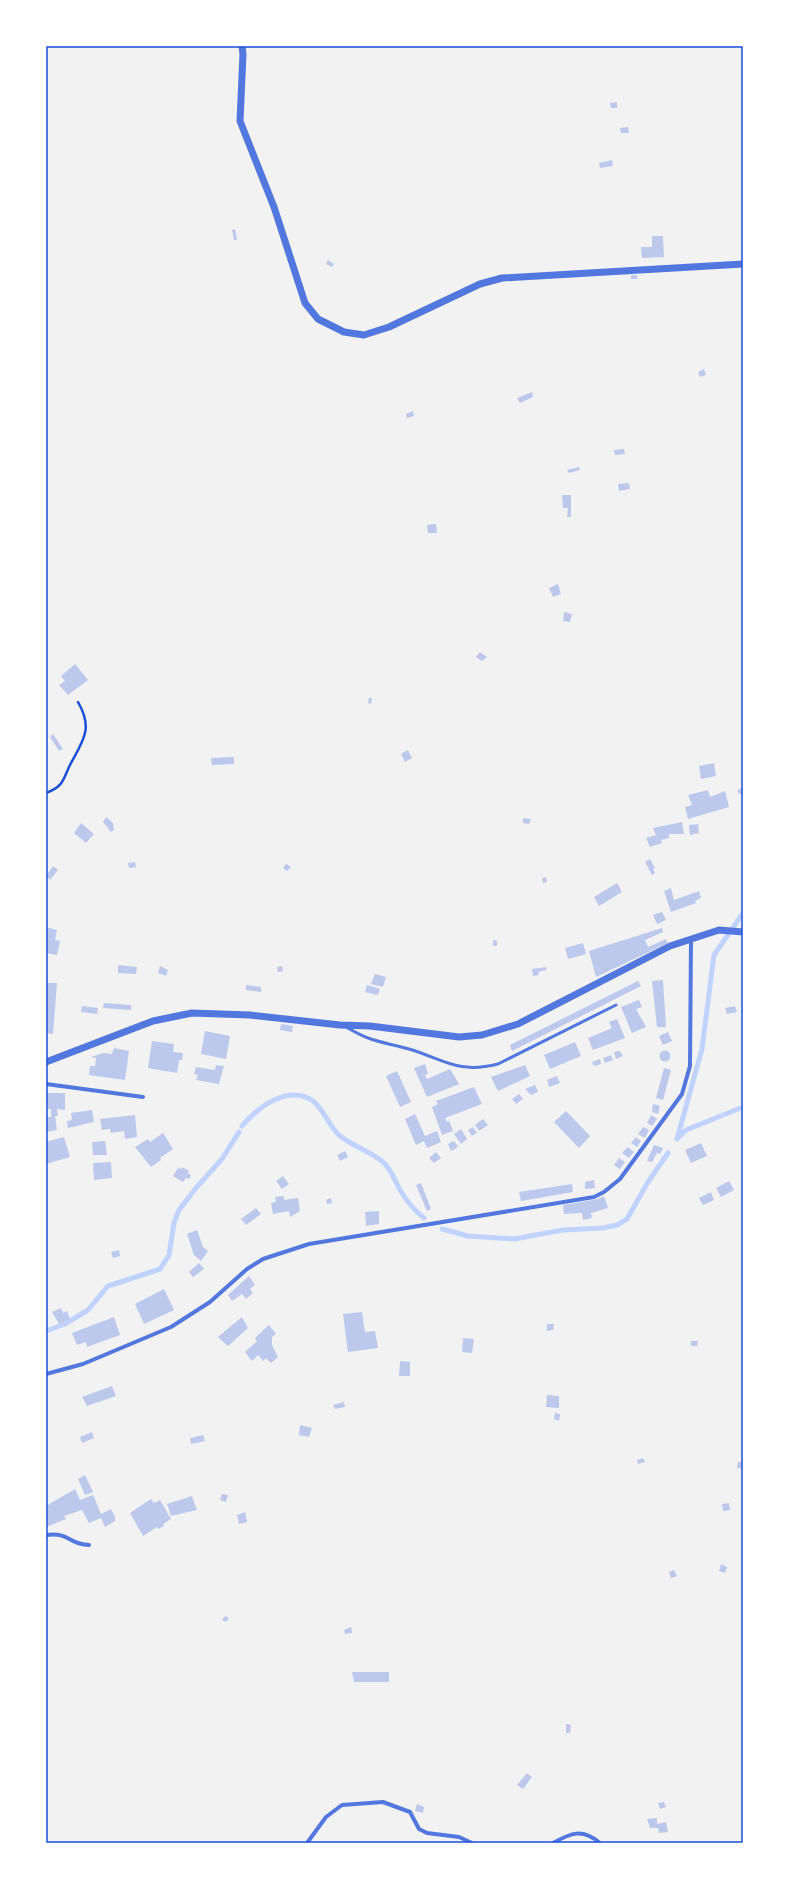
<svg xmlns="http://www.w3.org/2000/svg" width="789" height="1889" viewBox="0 0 789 1889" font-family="Commissioner,sans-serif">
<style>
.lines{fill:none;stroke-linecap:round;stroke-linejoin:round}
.stream{stroke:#bfd3fe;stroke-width:5}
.building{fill:#bdc9ec}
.path{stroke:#1d4ed8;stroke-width:2.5}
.service{stroke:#5277de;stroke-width:3}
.minor{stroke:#5277de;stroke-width:4}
.tertiary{stroke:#5277de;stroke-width:7}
.neatline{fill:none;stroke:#1d4ed8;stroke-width:1.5}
</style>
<rect width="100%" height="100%" fill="#f2f2f2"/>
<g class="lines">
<g class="stream">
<path d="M 242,1126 C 258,1107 288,1084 313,1101 C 323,1108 329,1126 339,1135 C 352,1146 370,1151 383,1162 C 391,1169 395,1181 400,1190 C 406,1200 415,1211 424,1218"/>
<path d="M 678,1138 L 686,1130 L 743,1107"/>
<path d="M 677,1139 L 702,1049 L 714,955 L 743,913"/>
<path d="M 442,1229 L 468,1236 L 514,1239 L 563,1230 L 603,1228 L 617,1225 L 627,1219 L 648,1182 L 668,1153"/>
<path d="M 46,1331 L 65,1324 L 88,1310 L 108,1286 L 160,1269 L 169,1255 L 174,1223 L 179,1210 L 196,1188 L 222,1159 L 239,1132"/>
</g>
</g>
<g class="building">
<path d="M 617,102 L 617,108 L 611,108 L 610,103 Z"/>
<path d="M 628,127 L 629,133 L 621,133 L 620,128 Z"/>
<path d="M 612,160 L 613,166 L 600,168 L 599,163 Z"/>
<path d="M 235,229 L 237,240 L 234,240 L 232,230 Z"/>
<path d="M 652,236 L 663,236 L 664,257 L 642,258 L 641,247 L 652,247 Z"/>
<path d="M 328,260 L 334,264 L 332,267 L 326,264 Z"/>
<rect x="631" y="275" width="6" height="4"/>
<path d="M 704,369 L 706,375 L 700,377 L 698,372 Z"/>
<path d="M 532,392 L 533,397 L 520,403 L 517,398 Z"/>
<path d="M 413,411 L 414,416 L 407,418 L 406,414 Z"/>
<path d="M 624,449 L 625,454 L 615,455 L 614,450 Z"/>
<path d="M 579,467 L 580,470 L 569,473 L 567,470 Z"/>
<path d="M 629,483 L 630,489 L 619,491 L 618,484 Z"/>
<path d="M 562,495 L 571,495 L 571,517 L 567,517 L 568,508 L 563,508 Z"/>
<path d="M 436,524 L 437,533 L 428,533 L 427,525 Z"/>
<path d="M 558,584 L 561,594 L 553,597 L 549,588 Z"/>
<path d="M 564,612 L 572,614 L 570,622 L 563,621 Z"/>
<path d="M 480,652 L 487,657 L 482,661 L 476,657 Z"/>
<path d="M 75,664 L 88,680 L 68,695 L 59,685 L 65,681 L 61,676 Z"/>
<path d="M 369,698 L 372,698 L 371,704 L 368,703 Z"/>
<path d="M 53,734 L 63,749 L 59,751 L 50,737 Z"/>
<path d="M 408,750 L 412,758 L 405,762 L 401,754 Z"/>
<path d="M 234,757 L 234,764 L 212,765 L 211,758 Z"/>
<path d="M 714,763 L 716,776 L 701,779 L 699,766 Z"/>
<path d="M 743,786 L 743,797 L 737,791 Z"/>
<path d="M 708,790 L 710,797 L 725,791 L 729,807 L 688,819 L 685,807 L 692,805 L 688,795 Z"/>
<path d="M 106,817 L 113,823 L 114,830 L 111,832 L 103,822 Z"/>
<path d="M 523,818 L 531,819 L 529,824 L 523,823 Z"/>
<path d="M 682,822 L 684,834 L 669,834 L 669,838 L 661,840 L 662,843 L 650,847 L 646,838 L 656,835 L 653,828 Z"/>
<path d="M 81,823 L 94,834 L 86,843 L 74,833 Z"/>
<path d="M 698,824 L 699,833 L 690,835 L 689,825 Z"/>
<path d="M 650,859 L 655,868 L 653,869 L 655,873 L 652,875 L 645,862 Z"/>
<path d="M 135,862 L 136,867 L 129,868 L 128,863 Z"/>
<path d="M 286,864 L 291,867 L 287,871 L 283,868 Z"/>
<path d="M 53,866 L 58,870 L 50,880 L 46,876 Z"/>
<path d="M 546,877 L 547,882 L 543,883 L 542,878 Z"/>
<path d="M 617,883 L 622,892 L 599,906 L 594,897 Z"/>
<path d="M 671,888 L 674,900 L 699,891 L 701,898 L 695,901 L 696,903 L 671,912 L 664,891 Z"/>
<path d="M 662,912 L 666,920 L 657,924 L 653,915 Z"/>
<path d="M 46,927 L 57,930 L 55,940 L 60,941 L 57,955 L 46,953 Z"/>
<path d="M 662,928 L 663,932 L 645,940 L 648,947 L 666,939 L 668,943 L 596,977 L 589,951 Z"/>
<path d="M 493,940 L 497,941 L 497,946 L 493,946 Z"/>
<path d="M 583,943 L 586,954 L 568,959 L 565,948 Z"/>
<path d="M 118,965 L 137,967 L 136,974 L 118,973 Z"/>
<path d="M 160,966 L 168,970 L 166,976 L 158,973 Z"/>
<path d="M 282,966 L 283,971 L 278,972 L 277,967 Z"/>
<path d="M 546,967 L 546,970 L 538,972 L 539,975 L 533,976 L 532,969 Z"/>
<path d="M 375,974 L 386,977 L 383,987 L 371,984 Z"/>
<path d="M 663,980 L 666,1027 L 657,1027 L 652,981 Z"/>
<path d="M 638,981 L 641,986 L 512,1051 L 510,1045 Z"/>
<path d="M 46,983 L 57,983 L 53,1034 L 46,1033 Z"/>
<path d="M 246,985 L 261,987 L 261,992 L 246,990 Z"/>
<path d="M 367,985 L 380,989 L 378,995 L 365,992 Z"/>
<path d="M 639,1000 L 642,1007 L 636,1009 L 646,1027 L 632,1033 L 621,1007 Z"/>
<path d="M 104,1003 L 131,1005 L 131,1010 L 103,1008 Z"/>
<path d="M 82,1006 L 98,1008 L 97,1014 L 81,1012 Z"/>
<path d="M 735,1006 L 737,1012 L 727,1014 L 725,1008 Z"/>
<path d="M 617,1019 L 625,1038 L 593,1050 L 588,1038 L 612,1028 L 609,1022 Z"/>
<path d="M 281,1024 L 293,1026 L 292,1032 L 280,1030 Z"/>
<path d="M 205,1031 L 230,1036 L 226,1059 L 201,1054 Z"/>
<path d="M 668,1032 L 672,1041 L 663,1045 L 659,1036 Z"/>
<path d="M 152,1041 L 174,1044 L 173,1052 L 183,1053 L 182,1060 L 179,1060 L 177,1073 L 148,1068 Z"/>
<path d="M 575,1042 L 581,1056 L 550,1069 L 544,1055 Z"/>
<path d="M 114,1048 L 129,1051 L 125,1080 L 89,1075 L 90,1066 L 95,1066 L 96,1058 L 91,1057 L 103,1053 L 112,1054 Z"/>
<circle cx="665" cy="1056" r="5.5"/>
<path d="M 620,1051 L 623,1056 L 616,1059 L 614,1052 Z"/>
<path d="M 611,1055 L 613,1060 L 605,1063 L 603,1058 Z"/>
<path d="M 600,1059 L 601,1064 L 594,1066 L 592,1062 Z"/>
<path d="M 425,1064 L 428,1074 L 425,1075 L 427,1079 L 450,1069 L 459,1084 L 427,1097 L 414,1068 Z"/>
<path d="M 216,1065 L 224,1066 L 219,1084 L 196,1080 L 198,1075 L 194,1074 L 196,1067 L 215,1070 Z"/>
<path d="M 525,1065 L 530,1076 L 498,1091 L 491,1077 Z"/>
<path d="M 664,1068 L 671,1070 L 663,1100 L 656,1098 Z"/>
<path d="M 397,1071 L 411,1102 L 400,1107 L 386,1076 Z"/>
<path d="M 557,1076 L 560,1083 L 549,1087 L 547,1080 Z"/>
<path d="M 535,1085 L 538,1092 L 531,1095 L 525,1089 Z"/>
<path d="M 474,1087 L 482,1104 L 445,1118 L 447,1122 L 449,1121 L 453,1131 L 442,1135 L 432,1107 L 438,1104 L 436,1101 Z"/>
<path d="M 46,1093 L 65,1093 L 65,1110 L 57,1109 L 58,1116 L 55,1116 L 57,1130 L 46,1132 L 46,1117 L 51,1117 L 51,1109 L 48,1109 L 48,1104 L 46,1104 Z"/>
<path d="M 519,1094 L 523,1099 L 516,1104 L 512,1099 Z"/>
<path d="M 653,1104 L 660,1106 L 658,1114 L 652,1112 Z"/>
<path d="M 92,1110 L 94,1122 L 68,1128 L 67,1121 L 72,1120 L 71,1113 Z"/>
<path d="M 566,1111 L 590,1136 L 579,1148 L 554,1122 Z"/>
<path d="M 415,1114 L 425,1136 L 437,1131 L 441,1142 L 427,1148 L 424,1141 L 416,1145 L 405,1119 Z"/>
<path d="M 135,1115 L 137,1137 L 125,1139 L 124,1131 L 111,1133 L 110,1129 L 102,1130 L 100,1119 Z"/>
<path d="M 651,1115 L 657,1119 L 652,1126 L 647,1123 Z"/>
<path d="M 483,1119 L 488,1125 L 479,1131 L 475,1125 Z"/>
<path d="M 473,1127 L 477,1133 L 472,1136 L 468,1130 Z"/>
<path d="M 643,1127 L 649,1130 L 645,1138 L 638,1134 Z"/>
<path d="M 461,1129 L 467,1139 L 461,1144 L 454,1134 Z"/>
<path d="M 163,1133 L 173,1149 L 160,1158 L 161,1160 L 151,1167 L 135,1147 L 148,1139 L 150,1142 Z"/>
<path d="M 64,1137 L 70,1157 L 46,1164 L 46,1142 Z"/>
<path d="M 636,1137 L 641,1141 L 637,1147 L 631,1143 Z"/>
<path d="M 105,1141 L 107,1155 L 93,1155 L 92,1142 Z"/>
<path d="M 454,1141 L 458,1147 L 451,1151 L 448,1144 Z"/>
<path d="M 701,1143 L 707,1156 L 691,1163 L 685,1150 Z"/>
<path d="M 654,1145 L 663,1148 L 660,1154 L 657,1153 L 652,1162 L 647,1161 Z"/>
<path d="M 628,1147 L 634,1152 L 629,1158 L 622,1153 Z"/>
<path d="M 345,1151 L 348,1157 L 340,1161 L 337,1155 Z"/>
<path d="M 436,1152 L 441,1158 L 434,1163 L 429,1158 Z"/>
<path d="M 619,1158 L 625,1162 L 620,1169 L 614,1165 Z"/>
<path d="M 111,1162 L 112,1178 L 94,1180 L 93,1163 Z"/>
<path d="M 182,1167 L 189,1171 L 188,1173 L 191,1175 L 189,1179 L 186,1178 L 183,1182 L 173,1176 L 178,1168 L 181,1169 Z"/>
<path d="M 283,1176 L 289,1184 L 282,1189 L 276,1181 Z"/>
<path d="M 594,1180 L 595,1188 L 585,1189 L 585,1182 Z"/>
<path d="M 729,1181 L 734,1190 L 721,1197 L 716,1188 Z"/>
<path d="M 421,1183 L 431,1209 L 427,1211 L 416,1185 Z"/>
<path d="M 572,1184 L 573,1192 L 521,1201 L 519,1192 Z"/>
<path d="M 711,1192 L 714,1200 L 703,1205 L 699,1198 Z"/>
<path d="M 284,1196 L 284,1200 L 298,1198 L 300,1211 L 290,1217 L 289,1211 L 273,1214 L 271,1203 L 276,1202 L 275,1197 Z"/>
<path d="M 604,1196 L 608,1208 L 591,1213 L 592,1218 L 583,1220 L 582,1213 L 564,1214 L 563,1205 L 598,1199 Z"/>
<path d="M 331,1198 L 332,1203 L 327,1204 L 326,1200 Z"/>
<path d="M 256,1208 L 261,1214 L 246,1225 L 241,1219 Z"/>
<path d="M 379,1211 L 379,1224 L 366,1226 L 365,1212 Z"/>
<path d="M 197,1230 L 203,1247 L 208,1251 L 201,1261 L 194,1255 L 187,1234 Z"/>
<path d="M 119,1250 L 120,1256 L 113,1258 L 111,1252 Z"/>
<path d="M 199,1263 L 204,1269 L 193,1277 L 189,1272 Z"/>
<path d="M 249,1276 L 255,1285 L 250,1289 L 253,1293 L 246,1299 L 242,1294 L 232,1301 L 228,1295 Z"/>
<path d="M 164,1289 L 174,1310 L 144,1324 L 135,1304 Z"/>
<path d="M 61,1308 L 63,1313 L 67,1311 L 70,1319 L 59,1324 L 52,1312 Z"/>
<path d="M 362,1312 L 365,1332 L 375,1331 L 378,1348 L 348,1352 L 343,1314 Z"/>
<path d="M 114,1317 L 120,1335 L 87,1347 L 86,1342 L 77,1345 L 72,1333 Z"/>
<path d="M 242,1317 L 248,1328 L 228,1346 L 218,1337 Z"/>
<path d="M 547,1324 L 554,1324 L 553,1330 L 547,1331 Z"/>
<path d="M 269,1325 L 276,1334 L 272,1337 L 272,1345 L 278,1357 L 271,1363 L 266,1358 L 263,1361 L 258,1355 L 252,1361 L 245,1352 L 257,1341 L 255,1338 Z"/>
<path d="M 463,1338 L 474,1339 L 472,1353 L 462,1352 Z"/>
<path d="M 691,1341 L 698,1341 L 697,1346 L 691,1346 Z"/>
<path d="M 400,1361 L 410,1362 L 410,1376 L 399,1376 Z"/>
<path d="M 112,1386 L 116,1396 L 87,1406 L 82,1397 Z"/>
<path d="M 547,1395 L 559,1396 L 559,1408 L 546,1407 Z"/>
<path d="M 344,1402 L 345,1407 L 335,1409 L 333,1405 Z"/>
<path d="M 555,1413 L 560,1414 L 559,1421 L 554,1419 Z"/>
<path d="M 300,1425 L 312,1428 L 309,1437 L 299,1435 Z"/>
<path d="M 92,1432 L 94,1438 L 82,1443 L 80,1437 Z"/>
<path d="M 203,1435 L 205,1441 L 191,1444 L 190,1438 Z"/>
<path d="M 643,1458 L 645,1462 L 638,1464 L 637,1460 Z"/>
<path d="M 738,1462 L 743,1462 L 743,1469 L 737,1468 Z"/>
<path d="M 85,1475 L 93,1492 L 85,1495 L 78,1479 Z"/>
<path d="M 75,1489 L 80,1500 L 93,1495 L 101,1514 L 111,1509 L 115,1517 L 115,1521 L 105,1527 L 101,1518 L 89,1523 L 82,1510 L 64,1516 L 66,1519 L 46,1527 L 46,1506 Z"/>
<path d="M 222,1494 L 228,1495 L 226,1502 L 220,1500 Z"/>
<path d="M 192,1496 L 197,1510 L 171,1516 L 167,1504 Z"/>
<path d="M 151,1499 L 154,1503 L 160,1500 L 171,1519 L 163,1524 L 164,1526 L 158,1529 L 157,1527 L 143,1536 L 130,1513 Z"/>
<path d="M 729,1503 L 730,1510 L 723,1511 L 722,1504 Z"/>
<path d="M 245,1512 L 247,1522 L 239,1524 L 237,1515 Z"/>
<path d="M 721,1564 L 727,1567 L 725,1573 L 719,1571 Z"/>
<path d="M 674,1570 L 677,1576 L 671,1578 L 669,1572 Z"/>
<path d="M 225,1616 L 229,1618 L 226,1622 L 222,1620 Z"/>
<path d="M 351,1627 L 352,1633 L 345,1634 L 344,1630 Z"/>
<path d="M 352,1672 L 389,1672 L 389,1682 L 354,1682 Z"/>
<path d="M 566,1724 L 571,1725 L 570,1733 L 566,1733 Z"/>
<path d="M 527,1773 L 532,1777 L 523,1789 L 517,1785 Z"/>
<path d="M 664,1802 L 666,1807 L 660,1809 L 658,1803 Z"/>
<path d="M 417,1804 L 424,1807 L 423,1813 L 415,1811 Z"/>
<path d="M 657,1818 L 657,1824 L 666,1822 L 668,1832 L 659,1833 L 658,1828 L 650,1828 L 647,1819 Z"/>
</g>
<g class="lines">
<path class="path" d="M 46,793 C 65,786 63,778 71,763 C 84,739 93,728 78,702"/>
<path class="service" d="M 346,1027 C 353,1031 360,1035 368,1038 C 381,1043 396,1045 409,1049 C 445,1060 458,1074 498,1064 L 616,1005"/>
<g class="minor">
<path d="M 46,1084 L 143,1097"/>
<path d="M 46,1374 L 83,1364 L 171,1327 L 210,1302 L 247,1269 L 263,1259 L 309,1244 L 594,1197 L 604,1192 L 620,1179 L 682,1094 L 690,1066 L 691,939"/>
<path d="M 46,1535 C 70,1532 68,1544 89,1545"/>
<path d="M 307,1843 L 326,1817 L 342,1805 L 383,1802 L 410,1812 L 419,1829 L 427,1833 L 459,1837 L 472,1843"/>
<path d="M 553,1843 C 571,1833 582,1828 600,1843"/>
</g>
<g class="tertiary">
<path d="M 242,46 L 243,54 L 240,121 L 274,207 L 305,303 L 318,319 L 344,332 L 364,335 L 389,327 L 480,284 L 502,278 L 743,264"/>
<path d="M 46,1062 L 153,1021 L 192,1013 L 250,1015 L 340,1025 L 370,1026 L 459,1037 L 482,1035 L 518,1024 L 670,946 L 719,930 L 743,932"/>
</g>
</g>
<rect width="789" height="1889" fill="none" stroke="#ffffff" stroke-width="94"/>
<rect x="47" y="47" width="695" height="1795" class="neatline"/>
</svg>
